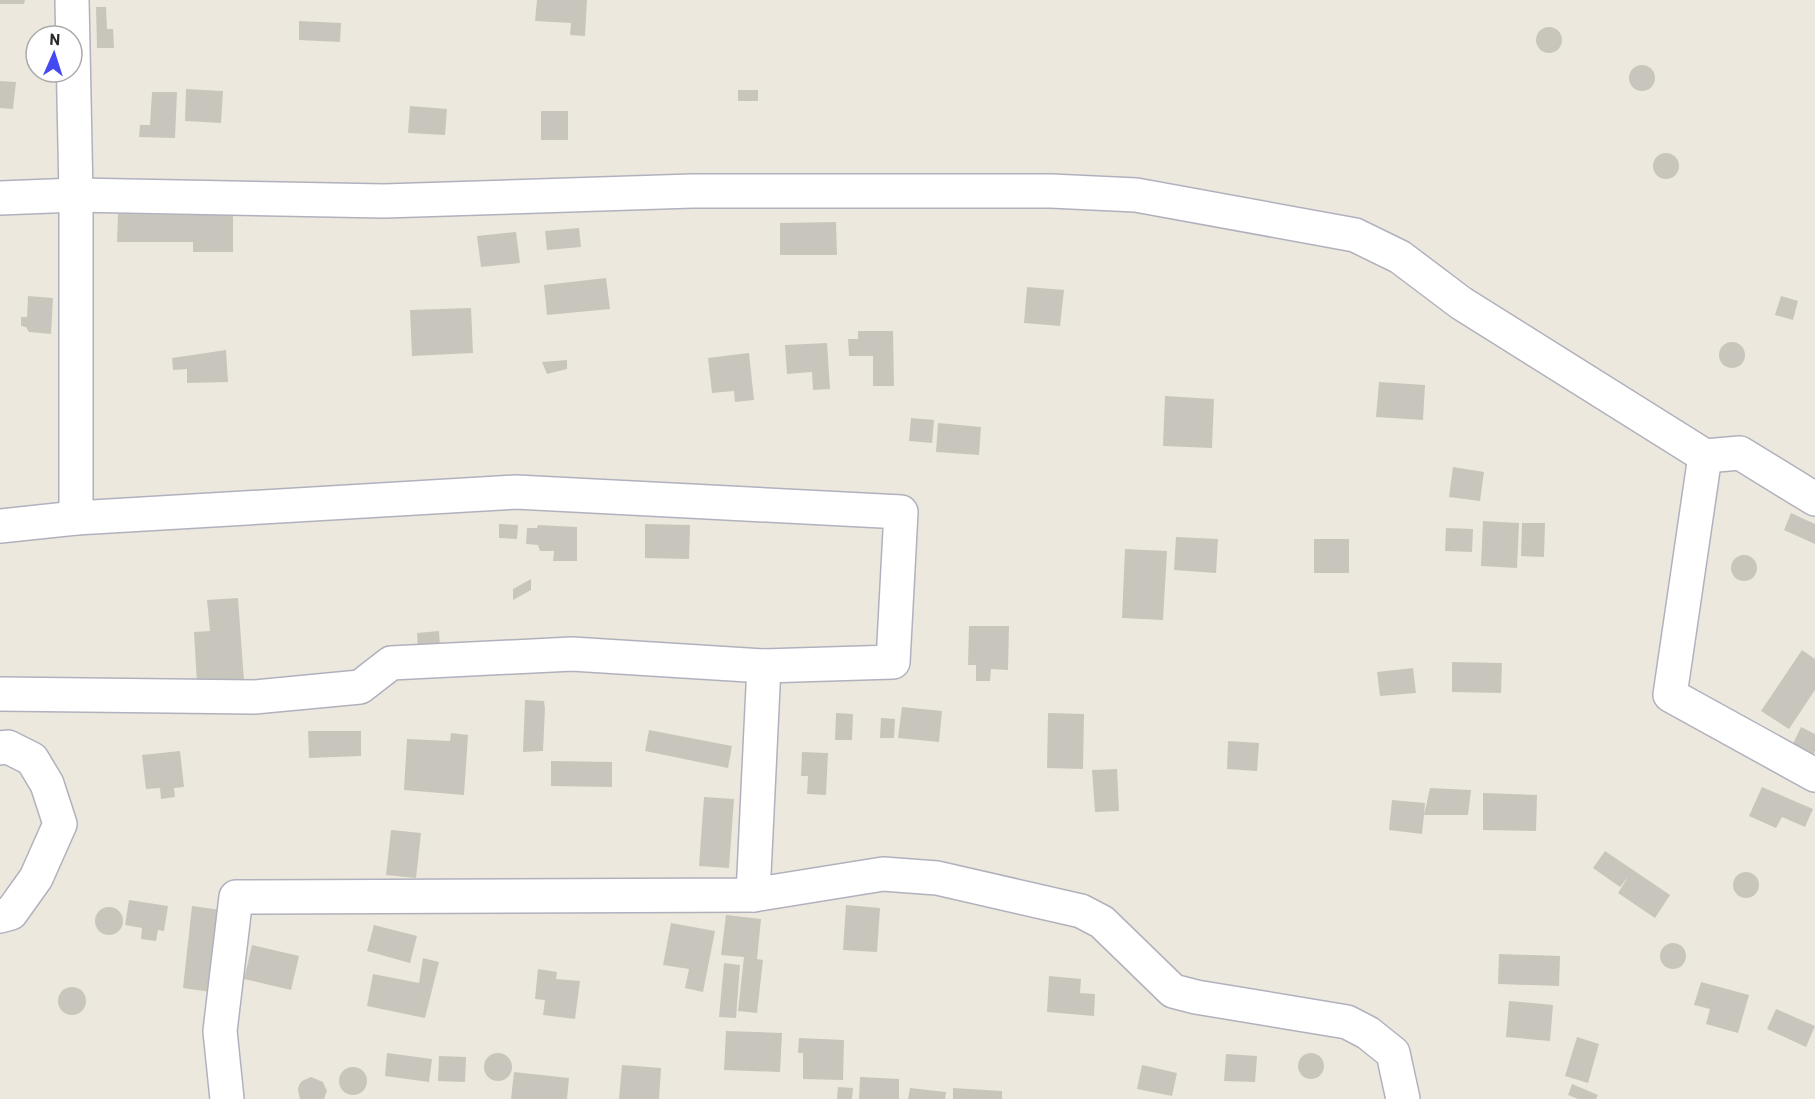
<svg xmlns="http://www.w3.org/2000/svg" width="1815" height="1099" viewBox="0 0 1815 1099" font-family="Barlow,sans-serif">
<style>
.building{fill:#c8c6bc}
.lines{fill:none;stroke-linecap:round;stroke-linejoin:round}
.minor-casing{stroke:#b1b1be;stroke-width:36}
.minor{stroke:#fff;stroke-width:33}
</style>
<rect width="100%" height="100%" fill="#ece8dd"/>
<g class="building">
<path d="M 0,0 L 25,0 L 24,4 L 0,4 Z"/>
<path d="M 537,0 L 587,0 L 585,36 L 570,35 L 571,23 L 535,21 Z"/>
<path d="M 96,7 L 106,7 L 107,29 L 113,29 L 114,48 L 97,48 Z"/>
<path d="M 299,21 L 341,23 L 340,42 L 299,40 Z"/>
<circle cx="1549" cy="40" r="13"/>
<circle cx="1642" cy="78" r="13"/>
<path d="M 0,81 L 16,82 L 13,109 L 0,108 Z"/>
<path d="M 186,89 L 223,91 L 221,123 L 185,121 Z"/>
<rect x="738" y="90" width="20" height="11"/>
<path d="M 152,92 L 177,92 L 175,138 L 139,137 L 140,125 L 150,125 Z"/>
<path d="M 410,106 L 447,109 L 445,135 L 408,133 Z"/>
<rect x="541" y="111" width="27" height="29"/>
<circle cx="1666" cy="166" r="13"/>
<path d="M 118,214 L 233,215 L 233,252 L 193,252 L 193,242 L 117,242 Z"/>
<path d="M 836,222 L 837,255 L 780,255 L 780,223 Z"/>
<path d="M 579,228 L 581,247 L 547,250 L 545,231 Z"/>
<path d="M 516,232 L 520,263 L 481,267 L 477,236 Z"/>
<path d="M 606,278 L 610,309 L 547,315 L 544,285 Z"/>
<path d="M 1027,287 L 1064,290 L 1060,326 L 1024,323 Z"/>
<path d="M 28,296 L 53,298 L 51,334 L 29,332 L 26,327 L 21,326 L 21,317 L 27,317 Z"/>
<path d="M 1781,296 L 1798,301 L 1793,320 L 1775,315 Z"/>
<path d="M 471,308 L 473,353 L 412,356 L 410,310 Z"/>
<path d="M 858,331 L 893,331 L 894,386 L 873,386 L 873,356 L 849,356 L 848,339 L 858,339 Z"/>
<circle cx="1732" cy="355" r="13"/>
<path d="M 827,343 L 830,389 L 813,390 L 812,372 L 787,374 L 785,345 Z"/>
<path d="M 226,350 L 228,382 L 187,383 L 187,369 L 173,370 L 172,358 Z"/>
<path d="M 749,353 L 754,400 L 735,402 L 734,391 L 712,393 L 708,358 Z"/>
<path d="M 567,360 L 567,369 L 547,374 L 542,362 Z"/>
<path d="M 1379,382 L 1425,385 L 1423,420 L 1376,417 Z"/>
<path d="M 1165,396 L 1214,399 L 1212,448 L 1163,446 Z"/>
<path d="M 911,418 L 934,420 L 932,443 L 909,441 Z"/>
<path d="M 938,423 L 981,427 L 979,455 L 936,452 Z"/>
<path d="M 1453,467 L 1484,472 L 1480,501 L 1449,497 Z"/>
<path d="M 1791,513 L 1815,524 L 1815,544 L 1784,530 Z"/>
<path d="M 1483,521 L 1519,523 L 1517,568 L 1481,566 Z"/>
<path d="M 1522,523 L 1545,523 L 1544,557 L 1521,556 Z"/>
<path d="M 499,524 L 518,525 L 517,539 L 499,538 Z"/>
<path d="M 645,524 L 690,525 L 689,559 L 645,558 Z"/>
<path d="M 538,525 L 577,527 L 577,561 L 553,561 L 554,551 L 540,551 L 538,545 L 526,544 L 527,528 L 537,528 Z"/>
<path d="M 1446,528 L 1473,529 L 1472,552 L 1445,551 Z"/>
<path d="M 1176,537 L 1218,539 L 1216,573 L 1174,570 Z"/>
<rect x="1314" y="539" width="35" height="34"/>
<path d="M 1125,549 L 1167,551 L 1163,620 L 1122,618 Z"/>
<circle cx="1744" cy="568" r="13"/>
<path d="M 531,579 L 531,590 L 513,600 L 513,589 Z"/>
<path d="M 238,598 L 244,681 L 197,684 L 194,632 L 210,631 L 207,600 Z"/>
<path d="M 969,626 L 1009,626 L 1008,670 L 991,669 L 990,681 L 976,681 L 976,665 L 968,665 Z"/>
<path d="M 439,631 L 440,647 L 418,649 L 417,633 Z"/>
<path d="M 1802,650 L 1815,659 L 1815,690 L 1789,729 L 1761,711 Z"/>
<path d="M 1452,662 L 1502,663 L 1501,693 L 1452,692 Z"/>
<path d="M 1413,668 L 1416,693 L 1380,696 L 1377,672 Z"/>
<path d="M 525,700 L 544,701 L 545,709 L 543,751 L 523,752 Z"/>
<path d="M 902,707 L 942,711 L 939,742 L 898,738 Z"/>
<path d="M 836,713 L 853,714 L 852,740 L 835,740 Z"/>
<path d="M 1048,713 L 1084,714 L 1083,769 L 1047,768 Z"/>
<path d="M 881,718 L 895,719 L 894,738 L 880,738 Z"/>
<path d="M 1801,727 L 1815,734 L 1815,751 L 1811,759 L 1791,748 Z"/>
<path d="M 649,730 L 732,746 L 728,768 L 645,751 Z"/>
<path d="M 308,731 L 361,731 L 361,756 L 309,758 Z"/>
<path d="M 451,733 L 468,735 L 464,795 L 404,790 L 407,739 L 450,741 Z"/>
<path d="M 1228,741 L 1259,743 L 1257,771 L 1227,769 Z"/>
<path d="M 180,751 L 184,787 L 174,788 L 175,797 L 161,799 L 160,788 L 146,789 L 142,755 Z"/>
<path d="M 802,752 L 828,753 L 826,795 L 807,794 L 808,776 L 801,776 Z"/>
<path d="M 551,761 L 612,762 L 612,787 L 551,786 Z"/>
<path d="M 1117,769 L 1119,811 L 1095,812 L 1092,770 Z"/>
<path d="M 1762,787 L 1813,809 L 1805,827 L 1782,817 L 1776,828 L 1749,816 Z"/>
<path d="M 1430,788 L 1471,790 L 1468,815 L 1424,815 L 1422,834 L 1389,830 L 1392,800 L 1425,803 L 1424,815 Z"/>
<path d="M 1483,793 L 1537,795 L 1536,831 L 1483,830 Z"/>
<path d="M 704,797 L 734,799 L 729,868 L 699,866 Z"/>
<path d="M 391,830 L 421,833 L 416,878 L 386,875 Z"/>
<path d="M 1605,851 L 1670,895 L 1655,918 L 1618,893 L 1628,877 L 1620,887 L 1593,868 Z"/>
<circle cx="1746" cy="885" r="13"/>
<path d="M 129,900 L 168,906 L 164,931 L 158,930 L 156,941 L 141,939 L 142,928 L 125,925 Z"/>
<path d="M 846,905 L 880,908 L 877,952 L 843,950 Z"/>
<path d="M 192,906 L 221,910 L 211,992 L 183,988 Z"/>
<circle cx="109" cy="921" r="14"/>
<path d="M 726,915 L 761,919 L 757,959 L 763,960 L 757,1013 L 738,1011 L 744,957 L 721,955 Z"/>
<path d="M 671,923 L 715,931 L 703,992 L 685,988 L 689,969 L 663,965 Z"/>
<path d="M 374,925 L 417,936 L 410,963 L 367,951 Z"/>
<circle cx="1673" cy="956" r="13"/>
<path d="M 252,945 L 299,956 L 291,990 L 244,979 Z"/>
<path d="M 1499,954 L 1560,956 L 1559,986 L 1498,984 Z"/>
<path d="M 423,958 L 439,962 L 425,1018 L 367,1006 L 373,974 L 419,983 Z"/>
<path d="M 724,963 L 740,965 L 736,1018 L 719,1017 Z"/>
<path d="M 538,969 L 557,972 L 556,979 L 580,981 L 575,1019 L 543,1015 L 545,1000 L 535,999 Z"/>
<path d="M 1049,976 L 1081,979 L 1080,993 L 1095,994 L 1094,1016 L 1047,1012 Z"/>
<path d="M 1701,982 L 1749,995 L 1738,1033 L 1706,1024 L 1710,1009 L 1694,1005 Z"/>
<circle cx="72" cy="1001" r="14"/>
<path d="M 1509,1001 L 1553,1005 L 1550,1041 L 1506,1037 Z"/>
<path d="M 1776,1009 L 1815,1026 L 1806,1047 L 1767,1029 Z"/>
<path d="M 726,1031 L 782,1033 L 780,1072 L 724,1070 Z"/>
<path d="M 1577,1037 L 1599,1044 L 1588,1083 L 1565,1076 Z"/>
<path d="M 799,1038 L 844,1040 L 843,1080 L 803,1079 L 803,1053 L 798,1053 Z"/>
<circle cx="498" cy="1067" r="14"/>
<path d="M 387,1053 L 432,1059 L 429,1082 L 385,1076 Z"/>
<circle cx="1311" cy="1066" r="13"/>
<path d="M 1226,1054 L 1257,1056 L 1255,1082 L 1224,1081 Z"/>
<path d="M 439,1056 L 466,1057 L 465,1082 L 438,1081 Z"/>
<path d="M 622,1065 L 661,1068 L 659,1099 L 619,1099 Z"/>
<path d="M 1142,1065 L 1177,1073 L 1172,1096 L 1137,1089 Z"/>
<circle cx="353" cy="1081" r="14"/>
<path d="M 514,1072 L 569,1078 L 567,1099 L 511,1099 Z"/>
<path d="M 311,1077 L 323,1082 L 327,1091 L 324,1099 L 300,1099 L 298,1090 L 299,1085 L 302,1081 Z"/>
<path d="M 860,1077 L 899,1079 L 899,1099 L 859,1099 Z"/>
<path d="M 1572,1084 L 1598,1095 L 1596,1099 L 1578,1099 L 1568,1095 Z"/>
<path d="M 838,1087 L 853,1088 L 852,1099 L 837,1099 Z"/>
<path d="M 910,1088 L 946,1092 L 945,1099 L 908,1099 Z"/>
<path d="M 953,1088 L 1002,1091 L 1002,1099 L 953,1099 Z"/>
</g>
<g class="lines">
<g class="minor-casing">
<g id="minor">
<path d="M 72,0 L 76,195 L 76,518"/>
<path d="M 0,198 L 76,195 L 384,201 L 692,191 L 1051,191 L 1136,195 L 1355,235 L 1400,257 L 1461,303 L 1705,456 L 1740,453 L 1815,499"/>
<path d="M 1705,456 L 1670,695 L 1815,775"/>
<path d="M 0,526 L 76,518 L 516,492 L 901,512 L 893,662 L 764,666 L 572,654 L 391,663 L 360,687 L 254,697 L 0,694"/>
<path d="M 0,748 L 8,747 L 32,759 L 47,784 L 60,824 L 36,878 L 11,913 L 0,916"/>
<path d="M 753,895 L 883,874 L 937,878 L 1081,911 L 1102,922 L 1173,991 L 1196,997 L 1347,1022 L 1368,1033 L 1393,1053 L 1403,1099"/>
<path d="M 227,1099 L 220,1031 L 236,897 L 753,895 L 764,666"/>
</g>
</g>
<use href="#minor" class="minor"/>
</g>
<g transform="translate(54 54) rotate(3)"><circle r="28" fill="#ffffff" stroke="#aaaaaa" stroke-width="1.5"/>
<path d="M0-4.5L10 22L0 15L-10 22Z" fill="#444af2"/>
<text y="-9" font-size="16" font-weight="bold" text-anchor="middle" fill="#2b2b2b">N</text>
</g>
</svg>
